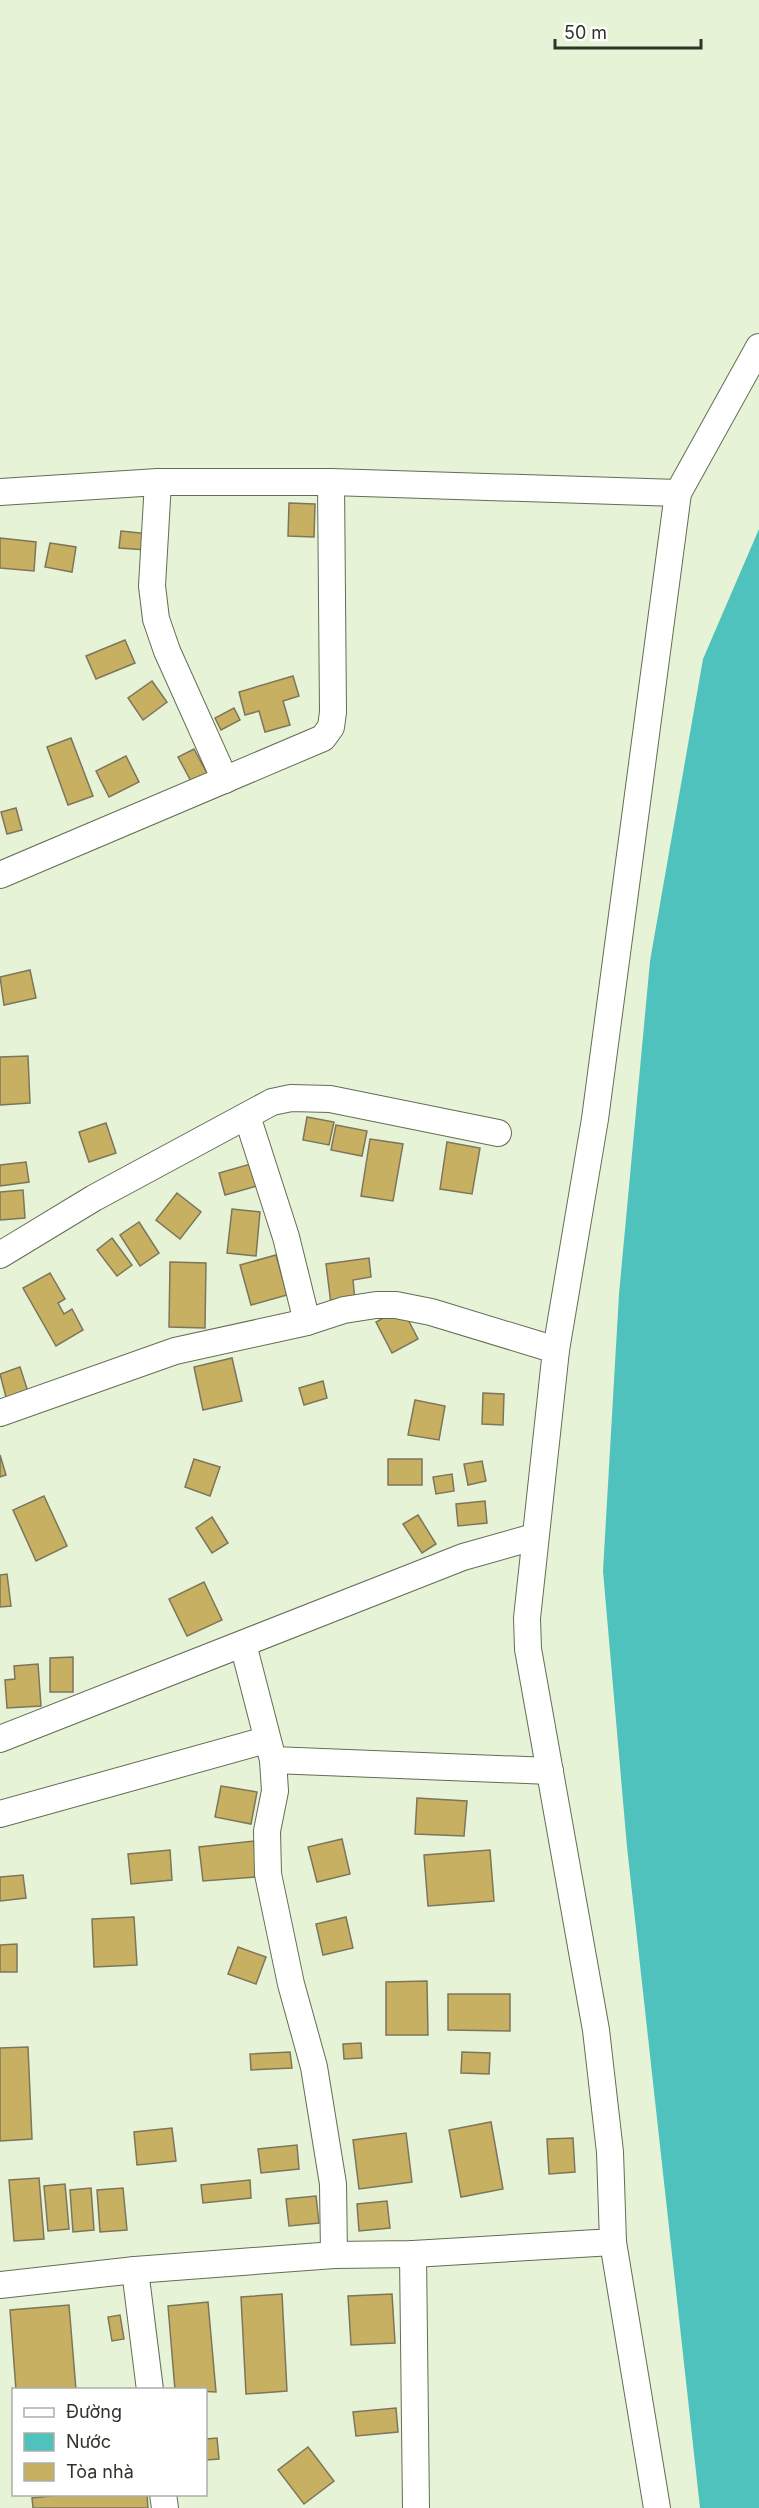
<svg xmlns="http://www.w3.org/2000/svg" width="759" height="2508" viewBox="0 0 759 2508" font-family="Inter,sans-serif">
<style>
.water{fill:#50c2bd}
.building{fill:#c7b061;stroke:#7d765b;stroke-width:1.5}
.lines{fill:none;stroke-linecap:round;stroke-linejoin:round}
.minor-casing{stroke:#636d54;stroke-width:28}
.minor{stroke:#fff;stroke-width:26}
</style>
<rect width="100%" height="100%" fill="#e7f3d6"/>
<path class="water" d="M 759,529 L 759,2508 L 700,2508 L 627,1847 L 603,1571 L 619,1294 L 650,961 L 703,659 Z"/>
<g class="building">
<path d="M 289,503 L 315,504 L 314,537 L 288,536 Z"/>
<path d="M 121,531 L 149,534 L 147,550 L 119,548 Z"/>
<path d="M 0,538 L 36,542 L 34,571 L 0,568 Z"/>
<path d="M 50,543 L 76,547 L 72,572 L 45,567 Z"/>
<path d="M 125,640 L 135,663 L 96,679 L 86,656 Z"/>
<path d="M 293,676 L 299,696 L 283,701 L 290,725 L 265,732 L 259,711 L 245,715 L 239,692 Z"/>
<path d="M 152,681 L 167,702 L 143,720 L 128,698 Z"/>
<path d="M 234,708 L 240,720 L 221,730 L 215,718 Z"/>
<path d="M 71,738 L 93,796 L 68,805 L 47,747 Z"/>
<path d="M 194,749 L 208,775 L 192,783 L 178,757 Z"/>
<path d="M 126,756 L 139,782 L 109,797 L 96,771 Z"/>
<path d="M 16,808 L 22,830 L 7,834 L 1,812 Z"/>
<path d="M 30,970 L 36,998 L 4,1005 L 0,977 Z"/>
<path d="M 28,1056 L 30,1103 L 0,1105 L 0,1057 Z"/>
<path d="M 307,1117 L 334,1122 L 329,1145 L 303,1140 Z"/>
<path d="M 106,1123 L 116,1153 L 89,1162 L 79,1132 Z"/>
<path d="M 336,1125 L 367,1131 L 362,1156 L 331,1150 Z"/>
<path d="M 370,1139 L 403,1144 L 393,1201 L 361,1196 Z"/>
<path d="M 447,1142 L 480,1148 L 472,1194 L 440,1189 Z"/>
<path d="M 26,1162 L 29,1182 L 0,1186 L 0,1165 Z"/>
<path d="M 258,1162 L 264,1184 L 225,1195 L 219,1173 Z"/>
<path d="M 23,1190 L 25,1218 L 0,1220 L 0,1192 Z"/>
<path d="M 177,1193 L 201,1212 L 180,1239 L 156,1220 Z"/>
<path d="M 232,1209 L 260,1212 L 256,1256 L 227,1253 Z"/>
<path d="M 139,1222 L 159,1253 L 140,1266 L 120,1235 Z"/>
<path d="M 112,1238 L 132,1265 L 117,1276 L 97,1250 Z"/>
<path d="M 276,1255 L 287,1295 L 251,1305 L 240,1265 Z"/>
<path d="M 369,1258 L 371,1277 L 353,1280 L 355,1301 L 331,1304 L 326,1264 Z"/>
<path d="M 170,1262 L 206,1263 L 205,1328 L 169,1327 Z"/>
<path d="M 50,1273 L 65,1299 L 58,1303 L 64,1314 L 72,1309 L 83,1330 L 56,1346 L 23,1288 Z"/>
<path d="M 402,1308 L 418,1339 L 392,1353 L 376,1322 Z"/>
<path d="M 232,1358 L 242,1401 L 203,1410 L 194,1367 Z"/>
<path d="M 20,1367 L 29,1395 L 7,1401 L 0,1374 Z"/>
<path d="M 323,1381 L 327,1398 L 304,1405 L 299,1388 Z"/>
<path d="M 483,1393 L 504,1394 L 503,1425 L 482,1424 Z"/>
<path d="M 415,1400 L 445,1406 L 439,1440 L 408,1435 Z"/>
<path d="M 0,1455 L 6,1475 L 0,1477 Z"/>
<path d="M 194,1459 L 220,1467 L 210,1496 L 185,1487 Z"/>
<rect x="388" y="1459" width="34" height="26"/>
<path d="M 482,1461 L 486,1481 L 468,1485 L 464,1464 Z"/>
<path d="M 452,1474 L 454,1491 L 436,1494 L 433,1477 Z"/>
<path d="M 44,1496 L 67,1546 L 36,1561 L 13,1510 Z"/>
<path d="M 485,1501 L 487,1523 L 458,1526 L 456,1504 Z"/>
<path d="M 418,1515 L 436,1544 L 422,1553 L 403,1524 Z"/>
<path d="M 212,1517 L 228,1543 L 212,1553 L 196,1528 Z"/>
<path d="M 7,1574 L 11,1606 L 0,1607 L 0,1575 Z"/>
<path d="M 204,1582 L 222,1620 L 187,1636 L 169,1599 Z"/>
<path d="M 73,1657 L 73,1692 L 50,1692 L 50,1658 Z"/>
<path d="M 38,1664 L 41,1706 L 7,1708 L 5,1680 L 15,1679 L 14,1666 Z"/>
<path d="M 221,1786 L 257,1792 L 251,1824 L 215,1817 Z"/>
<path d="M 417,1798 L 467,1801 L 464,1836 L 415,1834 Z"/>
<path d="M 342,1839 L 350,1874 L 317,1882 L 308,1847 Z"/>
<path d="M 254,1841 L 257,1877 L 203,1881 L 199,1847 Z"/>
<path d="M 170,1850 L 172,1880 L 131,1884 L 128,1854 Z"/>
<path d="M 490,1850 L 494,1901 L 428,1906 L 424,1855 Z"/>
<path d="M 23,1875 L 26,1898 L 0,1901 L 0,1877 Z"/>
<path d="M 134,1917 L 137,1965 L 94,1967 L 92,1919 Z"/>
<path d="M 346,1917 L 353,1948 L 323,1955 L 316,1924 Z"/>
<path d="M 17,1944 L 17,1972 L 0,1972 L 0,1945 Z"/>
<path d="M 238,1947 L 266,1957 L 256,1984 L 228,1974 Z"/>
<path d="M 427,1981 L 428,2035 L 386,2035 L 386,1982 Z"/>
<path d="M 448,1994 L 510,1994 L 510,2031 L 448,2030 Z"/>
<path d="M 361,2043 L 362,2058 L 344,2059 L 343,2044 Z"/>
<path d="M 28,2047 L 32,2139 L 0,2141 L 0,2048 Z"/>
<path d="M 290,2052 L 292,2068 L 251,2070 L 250,2054 Z"/>
<path d="M 462,2052 L 490,2053 L 489,2074 L 461,2073 Z"/>
<path d="M 491,2122 L 503,2189 L 461,2197 L 449,2130 Z"/>
<path d="M 172,2128 L 176,2161 L 137,2165 L 134,2132 Z"/>
<path d="M 406,2133 L 412,2182 L 359,2189 L 353,2140 Z"/>
<path d="M 573,2138 L 575,2172 L 549,2174 L 547,2139 Z"/>
<path d="M 297,2145 L 299,2169 L 261,2173 L 258,2149 Z"/>
<path d="M 39,2178 L 44,2239 L 14,2241 L 9,2180 Z"/>
<path d="M 250,2180 L 251,2198 L 203,2203 L 201,2185 Z"/>
<path d="M 65,2184 L 69,2229 L 48,2231 L 44,2186 Z"/>
<path d="M 91,2188 L 94,2230 L 73,2232 L 70,2190 Z"/>
<path d="M 123,2188 L 127,2230 L 100,2232 L 97,2190 Z"/>
<path d="M 316,2196 L 319,2223 L 289,2226 L 286,2199 Z"/>
<path d="M 387,2201 L 390,2228 L 359,2231 L 357,2204 Z"/>
<path d="M 282,2294 L 287,2391 L 246,2394 L 241,2297 Z"/>
<path d="M 392,2294 L 395,2343 L 351,2345 L 348,2296 Z"/>
<path d="M 208,2302 L 216,2392 L 175,2390 L 168,2306 Z"/>
<path d="M 69,2305 L 76,2390 L 16,2390 L 10,2310 Z"/>
<path d="M 120,2315 L 124,2339 L 112,2341 L 108,2317 Z"/>
<path d="M 396,2408 L 398,2432 L 356,2436 L 353,2412 Z"/>
<path d="M 217,2438 L 219,2459 L 206,2460 L 206,2439 Z"/>
<path d="M 308,2447 L 334,2481 L 304,2504 L 278,2470 Z"/>
<path d="M 69,2494 L 147,2494 L 148,2508 L 33,2508 L 32,2498 Z"/>
</g>
<g class="lines">
<g class="minor-casing">
<g id="minor">
<path d="M 158,482 L 152,586 L 156,619 L 167,651 L 225,780"/>
<path d="M 0,492 L 158,482 L 331,482 L 678,493"/>
<path d="M 0,875 L 323,738 L 331,727 L 333,712 L 331,482"/>
<path d="M 247,1116 L 286,1237 L 307,1322"/>
<path d="M 0,1255 L 94,1198 L 272,1102 L 291,1098 L 330,1099 L 498,1133"/>
<path d="M 0,1413 L 175,1351 L 307,1322 L 344,1310 L 376,1305 L 396,1305 L 431,1312 L 556,1350"/>
<path d="M 243,1644 L 273,1760 L 275,1791 L 267,1831 L 268,1874 L 291,1984 L 314,2067 L 333,2184 L 334,2255"/>
<path d="M 0,1739 L 463,1557 L 534,1537"/>
<path d="M 273,1760 L 550,1771"/>
<path d="M 0,1814 L 266,1740"/>
<path d="M 613,2242 L 657,2508"/>
<path d="M 413,2254 L 416,2508"/>
<path d="M 135,2270 L 150,2390"/>
<path d="M 0,2285 L 135,2270 L 334,2255 L 413,2254 L 613,2242 L 610,2152 L 596,2030 L 528,1649 L 527,1618 L 556,1350 L 595,1119 L 678,493 L 759,347"/>
<path d="M 163,2494 L 165,2508"/>
</g>
</g>
<use href="#minor" class="minor"/>
</g>
<rect x="12" y="2388" width="195" height="108" fill="#ffffff" stroke="#acaea9" stroke-width="1.5"/>
<rect x="24" y="2408" width="30" height="9" fill="#ffffff" stroke="#acaea9" stroke-width="1.5"/>
<text x="66" y="2418" font-size="18" fill="#2f3429">Đường</text>
<rect x="24" y="2433" width="30" height="18" fill="#50c2bd" stroke="#acaea9" stroke-width="1.5"/>
<text x="66" y="2448" font-size="18" fill="#2f3429">Nước</text>
<rect x="24" y="2463" width="30" height="18" fill="#c7b061" stroke="#acaea9" stroke-width="1.5"/>
<text x="66" y="2478" font-size="18" fill="#2f3429">Tòa nhà</text>
<path d="M555 39v9h146v-9" fill="none" stroke="#2f3429" stroke-width="3"/>
<text x="564" y="39" font-size="18" fill="#2f3429" stroke="#ffffff" stroke-width="4.5" paint-order="stroke">50 m</text>
</svg>
